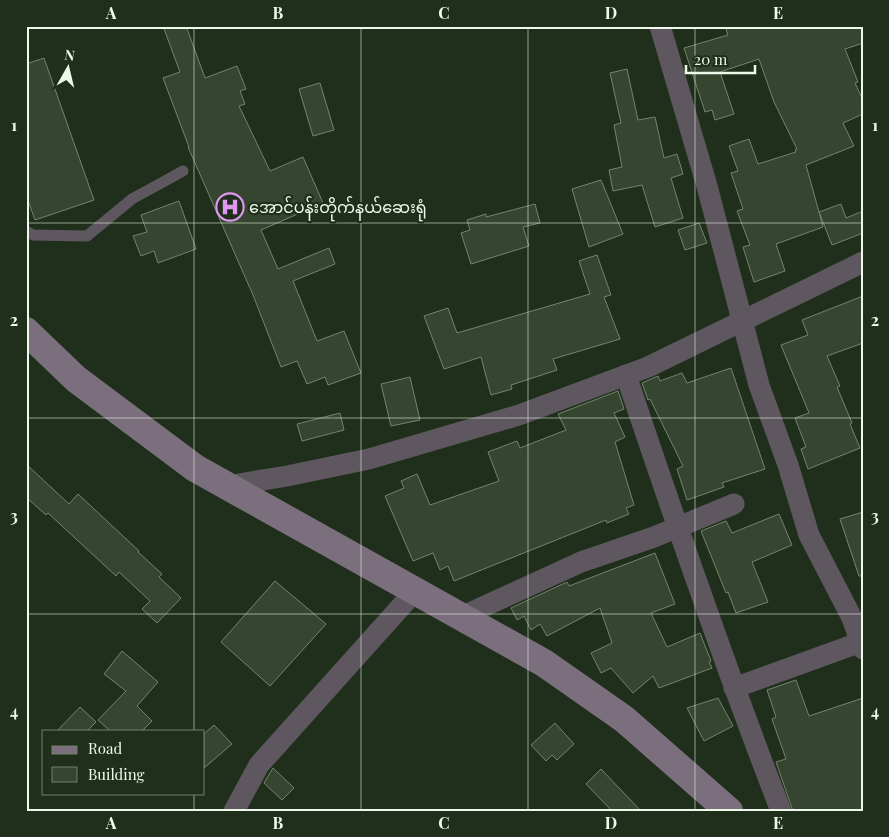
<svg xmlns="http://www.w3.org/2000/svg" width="889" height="837" viewBox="0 0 889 837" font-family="'Playfair Display','Noto Sans Myanmar',serif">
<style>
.building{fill:#364530;stroke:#73846d}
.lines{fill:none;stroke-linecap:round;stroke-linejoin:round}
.lane{stroke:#5e5760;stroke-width:11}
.street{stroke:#5e5760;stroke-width:21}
.secondary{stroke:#7b6f7e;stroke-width:28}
.grid{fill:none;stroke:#eef8eb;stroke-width:1;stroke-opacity:0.55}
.labels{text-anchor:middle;stroke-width:4.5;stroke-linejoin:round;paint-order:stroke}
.poi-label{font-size:16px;fill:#eef8eb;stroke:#202f1b;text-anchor:start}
.neatline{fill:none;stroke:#eef8eb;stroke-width:2}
.grid-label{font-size:16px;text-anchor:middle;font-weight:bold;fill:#eef8eb}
</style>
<rect width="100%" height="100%" fill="#202f1b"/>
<g class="building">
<path d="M 163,26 L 186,26 L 205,78 L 237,66 L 246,89 L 240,91 L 245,104 L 239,106 L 270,171 L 303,157 L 323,203 L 261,230 L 278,269 L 329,248 L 335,264 L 293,281 L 317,341 L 344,331 L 361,373 L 328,385 L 325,377 L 307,384 L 297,361 L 281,367 L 253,295 L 188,147 L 189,147 L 163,78 L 180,72 Z"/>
<path d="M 725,26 L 863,26 L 863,43 L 845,49 L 858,82 L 855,83 L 863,100 L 863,114 L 843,123 L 854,146 L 806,165 L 819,212 L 841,204 L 846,218 L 863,211 L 863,233 L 832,245 L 819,212 L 823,227 L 776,244 L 785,271 L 754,282 L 743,247 L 750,245 L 737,211 L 743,209 L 731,173 L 738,171 L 729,146 L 749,139 L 758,164 L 796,152 L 795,150 L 797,149 L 774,102 L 759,59 L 720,72 L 734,114 L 715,120 L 712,110 L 705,112 L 684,48 L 728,35 Z"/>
<path d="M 44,58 L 94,200 L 35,220 L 26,195 L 26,64 Z"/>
<path d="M 627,69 L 638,120 L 655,117 L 664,158 L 677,154 L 683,174 L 671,178 L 683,218 L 655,227 L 642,185 L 613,191 L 609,170 L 622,167 L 614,125 L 621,123 L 610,73 Z"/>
<path d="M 320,83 L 334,130 L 313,136 L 299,89 Z"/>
<path d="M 601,180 L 623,234 L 589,247 L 572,189 Z"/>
<path d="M 179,201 L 196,249 L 158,263 L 154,251 L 141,256 L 133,236 L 147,232 L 141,215 Z"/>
<path d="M 535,204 L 540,223 L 523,227 L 529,246 L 471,264 L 461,233 L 470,230 L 467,220 L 486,214 L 486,217 Z"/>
<path d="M 699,223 L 707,243 L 685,250 L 678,230 Z"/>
<path d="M 597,255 L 611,295 L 604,297 L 620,339 L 553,359 L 557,370 L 511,385 L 512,389 L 491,395 L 481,357 L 444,369 L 424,316 L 448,308 L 457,333 L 590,294 L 579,261 Z"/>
<path d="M 863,296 L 863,343 L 827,356 L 840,386 L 837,387 L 852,423 L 850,424 L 860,448 L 808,469 L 801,449 L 806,447 L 795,418 L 809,413 L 781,345 L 808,335 L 802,320 Z"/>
<path d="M 731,368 L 765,469 L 722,483 L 724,487 L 687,500 L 677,469 L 683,466 L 650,399 L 648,400 L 642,383 L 658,376 L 660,381 L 682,373 L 687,383 Z"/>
<path d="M 410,377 L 420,420 L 391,426 L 381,384 Z"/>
<path d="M 618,391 L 624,409 L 614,413 L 625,437 L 615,442 L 634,505 L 626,508 L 629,514 L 607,523 L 606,520 L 454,581 L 448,566 L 440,570 L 433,553 L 413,561 L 385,496 L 404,488 L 401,481 L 417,474 L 430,505 L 499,481 L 488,452 L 517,441 L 520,448 L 566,430 L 558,414 Z"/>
<path d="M 340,413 L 344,430 L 302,441 L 297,424 Z"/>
<path d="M 26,464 L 69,504 L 78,494 L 139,551 L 138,552 L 162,574 L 159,577 L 181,598 L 157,623 L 142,609 L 150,601 L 119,572 L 116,576 L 48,513 L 46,515 L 26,497 Z"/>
<path d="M 863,512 L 863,576 L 859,576 L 840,519 Z"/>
<path d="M 779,514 L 792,545 L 752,562 L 768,602 L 736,613 L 728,592 L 726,593 L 701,531 L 726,521 L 732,533 Z"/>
<path d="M 655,553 L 675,604 L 651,613 L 667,647 L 700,633 L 711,661 L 709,662 L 712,668 L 659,688 L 653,676 L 633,693 L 611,668 L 601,673 L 591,653 L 612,643 L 600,608 L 547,636 L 540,624 L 531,630 L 524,616 L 517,620 L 511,608 L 567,582 L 569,586 Z"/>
<path d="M 275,581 L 326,624 L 270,686 L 221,642 Z"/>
<path d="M 122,651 L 158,682 L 137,706 L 152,721 L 142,731 L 110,731 L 98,720 L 126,691 L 104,674 Z"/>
<path d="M 796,680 L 809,716 L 863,698 L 863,811 L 793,811 L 776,762 L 786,759 L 772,719 L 776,717 L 767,690 Z"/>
<path d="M 718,698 L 733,726 L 704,741 L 687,708 Z"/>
<path d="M 80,707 L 96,722 L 87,731 L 57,731 Z"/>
<path d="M 555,723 L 574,744 L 557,760 L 552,755 L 546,761 L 531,745 Z"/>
<path d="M 214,725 L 232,744 L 204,768 L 204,734 Z"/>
<path d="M 273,768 L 294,788 L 282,800 L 264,783 Z"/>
<path d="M 601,769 L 641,811 L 612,811 L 586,784 Z"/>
</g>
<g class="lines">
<path class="lane" d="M 26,231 L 33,235 L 87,236 L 132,199 L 183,171"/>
<g class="street">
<path d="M 660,26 L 707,186 L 759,385 L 788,465 L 809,535 L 852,618 L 863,649"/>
<path d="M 626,375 C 675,521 725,667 781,811"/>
<path d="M 227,486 L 287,476 L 369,459 L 519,415 L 648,367 L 863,262"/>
<path d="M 461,617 L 581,562 L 654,537 L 734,504"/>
<path d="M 734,688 L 861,642"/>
<path d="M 234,811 L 259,765 L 415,591"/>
</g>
<path class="secondary" d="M 26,331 L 76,379 L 195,468 L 544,663 L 624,719 L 729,811"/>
</g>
<path class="grid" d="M 194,26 L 194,731M 361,26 L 361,811M 528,26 L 528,811M 695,26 L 695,811M 26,223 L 863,223M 26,418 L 863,418M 26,614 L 863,614M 194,793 L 194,811"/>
<defs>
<g id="hospital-ring" transform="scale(1.4375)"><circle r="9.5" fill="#202f1b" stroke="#de98f2" stroke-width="1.5"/><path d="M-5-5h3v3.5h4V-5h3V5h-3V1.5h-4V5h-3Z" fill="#de98f2"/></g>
</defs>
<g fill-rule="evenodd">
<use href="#hospital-ring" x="230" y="207"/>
</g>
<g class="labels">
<g class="poi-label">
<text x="249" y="213">အောင်ပန်းတိုက်နယ်ဆေးရုံ</text>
</g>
</g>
<rect width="889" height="837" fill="none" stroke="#202f1b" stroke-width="55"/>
<rect x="42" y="730" width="162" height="65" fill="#202f1b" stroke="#727f6e"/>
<rect x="52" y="746" width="25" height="8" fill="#7b6f7e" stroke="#727f6e"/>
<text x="88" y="754" font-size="15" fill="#eef8eb">Road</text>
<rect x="52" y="767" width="25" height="15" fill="#364530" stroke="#727f6e"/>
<text x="88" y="780" font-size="15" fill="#eef8eb">Building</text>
<g transform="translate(68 68) rotate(8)" stroke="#202f1b" stroke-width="4" paint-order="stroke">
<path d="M0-4L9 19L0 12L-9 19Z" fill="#eef8eb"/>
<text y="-8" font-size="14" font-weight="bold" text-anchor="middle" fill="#eef8eb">N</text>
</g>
<path d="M686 65v8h69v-8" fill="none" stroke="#eef8eb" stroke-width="2.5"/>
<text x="694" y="65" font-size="15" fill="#eef8eb" stroke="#202f1b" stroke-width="4" paint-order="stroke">20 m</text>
<rect x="28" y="28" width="834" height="782" class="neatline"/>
<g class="grid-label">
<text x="111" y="19">A</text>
<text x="278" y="19">B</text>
<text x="444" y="19">C</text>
<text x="611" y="19">D</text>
<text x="778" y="19">E</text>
<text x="14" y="131">1</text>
<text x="875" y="131">1</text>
<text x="14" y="326">2</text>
<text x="875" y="326">2</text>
<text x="14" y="522">3</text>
<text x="875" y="522">3</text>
<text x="14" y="717">4</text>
<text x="875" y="717">4</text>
<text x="111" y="829">A</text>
<text x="278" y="829">B</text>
<text x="444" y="829">C</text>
<text x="611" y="829">D</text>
<text x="778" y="829">E</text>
</g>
</svg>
